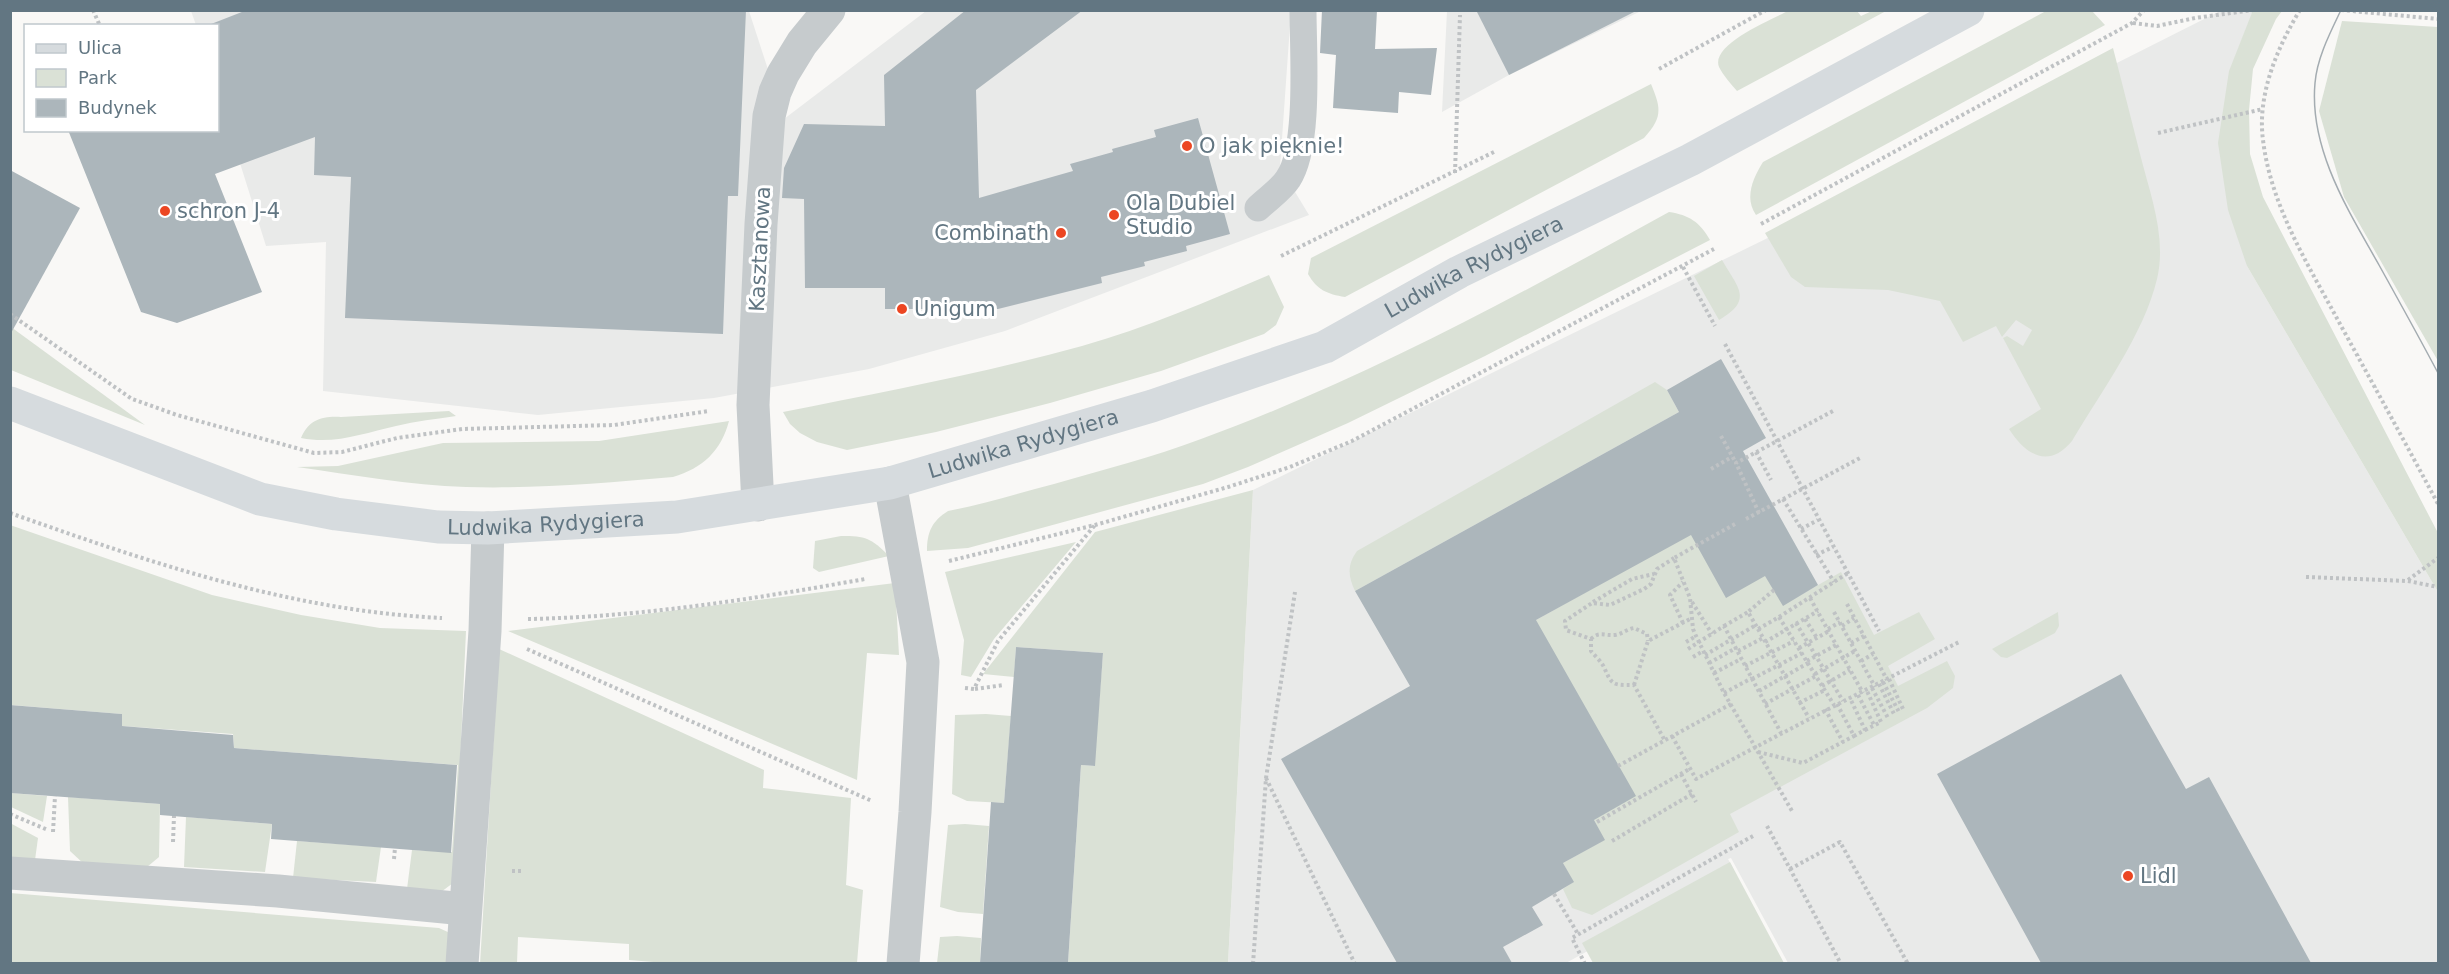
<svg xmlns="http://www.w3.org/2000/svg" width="2449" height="974" viewBox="0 0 2449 974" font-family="'DejaVu Sans',sans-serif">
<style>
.built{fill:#e9eae9}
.green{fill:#dae1d6}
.building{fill:#acb6bb}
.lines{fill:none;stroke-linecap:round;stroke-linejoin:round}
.path{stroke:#bfc2c4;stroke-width:4;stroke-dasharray:3 3;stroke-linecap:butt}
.lane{stroke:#c6cbcd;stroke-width:27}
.street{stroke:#c6cbcd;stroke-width:33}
.secondary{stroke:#d6dbde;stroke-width:33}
.tram{stroke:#a4acb1;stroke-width:1.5}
.poi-dot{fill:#ec4622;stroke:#fff;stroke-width:2}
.labels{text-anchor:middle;stroke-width:6;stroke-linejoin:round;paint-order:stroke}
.poi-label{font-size:21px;fill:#627682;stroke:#fff;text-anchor:start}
.street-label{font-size:21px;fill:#627682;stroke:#fff}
</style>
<rect width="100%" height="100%" fill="#f9f8f6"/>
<g class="built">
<path d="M 2222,10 L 2253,11 L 2230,70 L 2247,266 L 2438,592 L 2438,963 L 1788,963 L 1731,858 L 1728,859 L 1734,870 L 1566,963 L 1228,964 L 1253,490 L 1829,208 Z"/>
<path d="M 191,11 L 749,11 L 784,119 L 926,11 L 1291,11 L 1280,167 L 1309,215 L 1005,331 L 869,369 L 714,398 L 538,415 L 323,391 L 326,242 L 266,246 L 218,93 L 218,26 L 196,25 Z"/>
<path d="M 1447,11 L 1641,11 L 1509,75 L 1442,112 Z"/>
</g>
<g class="green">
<path d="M 1790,10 L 1857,11 L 1861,16 L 1872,11 L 1886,11 L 1737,91 C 1731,84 1723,75 1719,67 C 1710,44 1773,19 1790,10 Z"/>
<path d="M 2253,10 L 2282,11 L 2276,19 L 2253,69 L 2249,110 L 2250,154 L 2263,197 L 2438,533 L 2438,592 L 2247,266 L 2228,210 L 2218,143 L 2229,71 Z"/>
<path d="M 2046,11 L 2092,11 L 2105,25 L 1756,215 C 1744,198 1753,178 1763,162 Z"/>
<path d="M 2342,21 L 2438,27 L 2438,361 L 2344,197 L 2319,111 Z"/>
<path d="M 2113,48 C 2122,83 2131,118 2140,154 C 2150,194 2167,237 2157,279 C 2144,334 2101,392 2072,441 C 2048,470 2025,454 2009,429 L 2041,409 L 2003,338 L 2007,336 L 2023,346 L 2032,330 L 2016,320 L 2002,337 L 1996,326 L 1963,342 L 1940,301 L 1888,290 L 1805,287 L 1791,277 L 1765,233 Z"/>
<path d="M 1651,84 C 1661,108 1663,117 1644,138 L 1345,297 C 1327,294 1317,290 1308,274 L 1311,258 Z"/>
<path d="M 1669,212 C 1689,215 1700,222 1710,240 L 1485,356 L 1348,423 L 1248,467 L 1203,484 L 968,548 L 927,551 C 927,532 932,521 948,511 C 984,504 1019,493 1054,484 C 1103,470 1153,457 1201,439 C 1365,379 1517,296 1669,212 Z"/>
<path d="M 1722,260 C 1738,288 1754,300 1719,320 L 1694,276 Z"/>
<path d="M 1269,275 L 1284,307 L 1276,325 L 1264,334 L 1161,371 L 1050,403 L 936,432 L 847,450 L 817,442 L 800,433 L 790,424 L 783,412 C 883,392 984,373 1082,346 C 1146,328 1208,301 1269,275 Z"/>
<path d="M 11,327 L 145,425 L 11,370 Z"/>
<path d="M 1655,382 L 1667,390 L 1679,412 L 1355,591 C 1348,576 1347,565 1357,551 Z"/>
<path d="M 449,411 L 456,416 C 436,419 416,421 396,426 C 364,433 335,445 301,438 C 309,419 323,416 341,417 Z"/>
<path d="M 729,421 C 721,451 703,468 673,477 C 604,483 535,489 466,487 C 409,485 353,475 297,467 L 338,466 L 443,443 L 599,441 Z"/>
<path d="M 1253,490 L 1228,963 L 1068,963 L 1081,765 L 1094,766 L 1103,653 L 1016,647 L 1014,677 L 983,674 L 1095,532 Z"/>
<path d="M 1735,509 L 1765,575 L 1783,605 L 1841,572 L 1874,635 L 1919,612 L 1935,639 L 1888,666 L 1898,686 L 1947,661 L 1955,676 L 1953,688 L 1927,708 L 1730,814 L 1739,832 L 1592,915 L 1572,908 L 1563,889 L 1573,882 L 1563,863 L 1604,840 L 1594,820 L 1536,620 Z"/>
<path d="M 10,525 L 212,595 L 301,615 L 380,628 L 466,631 L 455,876 L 453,883 L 441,892 L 407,889 L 412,850 L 452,852 L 458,765 L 234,748 L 233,734 L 122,726 L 122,714 L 11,705 Z"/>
<path d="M 841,536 C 866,536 871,538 889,556 L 819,572 L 813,568 L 815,541 Z"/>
<path d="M 1076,542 L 994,639 L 971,677 L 961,675 L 964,640 L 945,572 Z"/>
<path d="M 895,583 L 899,655 L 867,653 L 857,780 L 508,631 Z"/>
<path d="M 2058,612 L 2059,626 L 2055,633 L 2007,658 L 2001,657 L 1992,649 Z"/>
<path d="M 499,649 L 764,770 L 763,788 L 851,798 L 846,885 L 863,890 L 857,963 L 678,964 L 629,960 L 629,944 L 518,937 L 517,963 L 480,964 Z"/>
<path d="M 986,714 L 1011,716 L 1004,803 L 967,801 L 952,794 L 955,715 Z"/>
<path d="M 11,793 L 47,796 L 43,822 L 11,807 Z"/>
<path d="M 68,797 L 160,804 L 159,857 L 147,867 L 84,864 L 70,851 Z"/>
<path d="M 186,817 L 272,824 L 265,872 L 184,867 Z"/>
<path d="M 10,823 L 38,838 L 35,860 L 11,858 Z"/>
<path d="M 965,824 L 989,826 L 983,914 L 958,912 L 940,907 L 948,825 Z"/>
<path d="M 297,841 L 381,847 L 376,882 L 293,878 Z"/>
<path d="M 1730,862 L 1784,963 L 1593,963 L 1582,943 Z"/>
<path d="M 10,893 L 439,928 L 450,933 L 453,963 L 11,963 Z"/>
<path d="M 957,936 L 981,938 L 980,963 L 937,963 L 940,937 Z"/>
</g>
<g class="building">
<path d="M 247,10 L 746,10 L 738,196 L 728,196 L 723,334 L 345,318 L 351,177 L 314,175 L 315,137 L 215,174 L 262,292 L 177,323 L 141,312 L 68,130 L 218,130 L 218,26 L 206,26 Z"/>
<path d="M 966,10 L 1083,10 L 976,90 L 979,198 L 1073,171 L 1070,164 L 1113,152 L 1112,149 L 1156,137 L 1154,130 L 1198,118 L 1230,234 L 1186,246 L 1187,251 L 1144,262 L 1145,266 L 1101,277 L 1102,283 L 998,309 L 885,309 L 885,288 L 805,288 L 804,199 L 782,198 L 784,168 L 804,124 L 885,126 L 884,75 Z"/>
<path d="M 1322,10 L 1377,10 L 1375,49 L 1437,48 L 1431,95 L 1399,92 L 1398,113 L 1333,108 L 1336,55 L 1320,53 Z"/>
<path d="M 1476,10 L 1638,10 L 1509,75 Z"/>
<path d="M 10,170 L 80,208 L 10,335 Z"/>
<path d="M 1721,359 L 1766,438 L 1743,451 L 1818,585 L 1783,606 L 1765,576 L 1726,598 L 1691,535 L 1536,620 L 1636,796 L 1594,820 L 1605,840 L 1563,863 L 1574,882 L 1532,907 L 1543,925 L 1503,947 L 1512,963 L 1397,963 L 1281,759 L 1410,686 L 1355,591 L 1679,412 L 1667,390 Z"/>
<path d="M 1016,647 L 1103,653 L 1095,766 L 1081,765 L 1068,963 L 980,963 L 991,802 L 1004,803 Z"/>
<path d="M 2121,674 L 2186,789 L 2209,777 L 2311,963 L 2041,963 L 1937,774 Z"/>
<path d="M 10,705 L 122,714 L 122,726 L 233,735 L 234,748 L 457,765 L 451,853 L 271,839 L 272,824 L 160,815 L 160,804 L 10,793 Z"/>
</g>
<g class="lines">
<g class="path">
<path d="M 93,10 L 100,26"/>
<path d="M 2300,10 C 2277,48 2257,95 2263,140 C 2271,207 2309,266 2340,324 C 2373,384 2406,444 2438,504"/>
<path d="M 2341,10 L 2438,19"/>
<path d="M 2133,23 L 2157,26 L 2195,18 L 2253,10"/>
<path d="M 1659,69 L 1766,10"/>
<path d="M 2158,133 L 2263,109"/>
<path d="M 1455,173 L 1460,15"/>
<path d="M 1761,224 L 2132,23 L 2144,10"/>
<path d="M 1281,256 L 1496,151"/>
<path d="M 1683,267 L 1715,326"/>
<path d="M 10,314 L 132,399 L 177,415 L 314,453 L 342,452 L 397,438 L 462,429 L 614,425 L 709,411"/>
<path d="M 1725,344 L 1879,631"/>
<path d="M 1721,436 L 1736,463"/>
<path d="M 1756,452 L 1771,480"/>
<path d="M 1711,469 L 1732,457"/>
<path d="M 1783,499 L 1834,582"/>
<path d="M 10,513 C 151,563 292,611 442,618"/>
<path d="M 1759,513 L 1736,463 L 1833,411"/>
<path d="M 1746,519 L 1860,458"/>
<path d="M 1735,524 L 1674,558 L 1690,598 L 1693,629 L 1696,636 L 1724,693 L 1792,811"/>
<path d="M 1801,529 L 1818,520"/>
<path d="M 1816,555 L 1833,547"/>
<path d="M 949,561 L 1095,525 L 1228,487 L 1290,467 L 1352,441 L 1714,249"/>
<path d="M 2306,577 L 2408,581 L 2438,587"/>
<path d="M 2408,580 L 2438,558"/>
<path d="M 1774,590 L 1748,612 L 1758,629 L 1779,617 L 1834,705"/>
<path d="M 1810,598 L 1863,693"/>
<path d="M 1593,602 L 1632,579 L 1654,574"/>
<path d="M 1692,602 L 1712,634"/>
<path d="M 1847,604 L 1887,680"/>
<path d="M 1834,612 L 1875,687"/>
<path d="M 1779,617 L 1848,573"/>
<path d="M 528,619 C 642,617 753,599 865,579"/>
<path d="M 1805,619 L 1817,638"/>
<path d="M 1683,623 L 1670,595 L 1683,582"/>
<path d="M 1796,623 L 1843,701"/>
<path d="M 1724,626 L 1748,612"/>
<path d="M 1842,626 L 1854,618"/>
<path d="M 1758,629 L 1809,718"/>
<path d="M 1828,629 L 1840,622"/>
<path d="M 1591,639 C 1599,631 1605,636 1615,635 C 1622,634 1627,629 1634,628 L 1647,634 L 1648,641"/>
<path d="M 1686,642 L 1696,636"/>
<path d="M 1765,642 L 1818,611"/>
<path d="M 1851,643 L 1864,636"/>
<path d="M 1799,648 L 1829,631"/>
<path d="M 527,649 L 872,801"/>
<path d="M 1688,649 L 1724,626 L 1781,733"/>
<path d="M 1738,651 L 1763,638"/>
<path d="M 1705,655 L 1756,625"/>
<path d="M 1693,657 L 1703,651"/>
<path d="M 1807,661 L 1836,645"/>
<path d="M 1861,661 L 1873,654"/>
<path d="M 1709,663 L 1736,648"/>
<path d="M 1745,666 L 1794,641"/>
<path d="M 1714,673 L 1741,659"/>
<path d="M 1815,674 L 1855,651"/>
<path d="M 1752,679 L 1802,653"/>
<path d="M 1889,679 L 1903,709"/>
<path d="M 1883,682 L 1899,712"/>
<path d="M 1879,684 L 1894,714"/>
<path d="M 1634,685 L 1648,641 L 1692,618"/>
<path d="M 1822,686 L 1850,670"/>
<path d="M 965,688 L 974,689 L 998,641 L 1095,525"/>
<path d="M 1872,688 L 1888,718"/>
<path d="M 975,689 L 1004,685"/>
<path d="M 1759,691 L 1808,663"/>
<path d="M 1724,693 L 1752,678"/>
<path d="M 1858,695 L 1874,725"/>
<path d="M 1799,703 L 1825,690"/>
<path d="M 1765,704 L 1816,676"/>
<path d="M 1837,704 L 1854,736 L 1865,730 L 1850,698"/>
<path d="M 1825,709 L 1843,742"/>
<path d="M 1865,730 L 1881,722 L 1867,691"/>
<path d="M 1672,736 L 1696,779 C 1783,732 1871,687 1959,642"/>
<path d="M 1664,739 L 1634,685 C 1613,685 1612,686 1604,667 C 1601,661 1595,656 1591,651 L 1591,639 L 1566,630 L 1565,621 L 1592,603 L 1610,605 L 1644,589 L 1651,584 L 1657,569 L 1674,558"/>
<path d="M 1758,752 L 1803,763 L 1854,736"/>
<path d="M 1618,766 L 1731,704"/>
<path d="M 1681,774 L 1696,802"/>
<path d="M 1266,778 L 1355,964"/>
<path d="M 10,814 L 48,830"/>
<path d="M 1597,822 L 1691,768"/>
<path d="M 1767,826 L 1841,964"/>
<path d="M 53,832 L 55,796"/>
<path d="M 1612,841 L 1692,794"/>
<path d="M 173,842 L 174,816"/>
<path d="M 394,859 L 395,848"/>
<path d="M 1790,869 L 1840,842 L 1908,964"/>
<path d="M 512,871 L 524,871"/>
<path d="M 1554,894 L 1578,934"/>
<path d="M 1253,964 L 1266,778 L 1295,592"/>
<path d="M 1585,964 L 1572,938 L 1753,836"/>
</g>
<path class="lane" d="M 1258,208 C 1267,199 1281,190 1288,179 C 1310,147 1303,51 1303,10"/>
<g class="street">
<path d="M 890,483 L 923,662 L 915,812 L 903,964"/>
<path d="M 758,505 L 753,405 L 761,224 L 769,116 L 775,92 L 783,74 L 802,43 L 829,10"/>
<path d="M 10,873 L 278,891 L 465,909"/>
<path d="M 462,964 L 485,631 L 488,528"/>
</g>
<path class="secondary" id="s1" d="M 10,403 L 260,499 L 336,514 L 438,527 L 488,528 L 677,517 L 890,483 L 1152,406 L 1325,347 L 1459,272 L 1690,160 L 1968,10"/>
<path class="tram" d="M 2341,10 C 2330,33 2317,58 2315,83 C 2309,149 2348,210 2379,265 C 2399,301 2419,337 2438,373"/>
</g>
<g class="poi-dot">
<circle cx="1187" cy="146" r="6"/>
<circle cx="165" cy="211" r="6"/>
<circle cx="1114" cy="215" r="6"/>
<circle cx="1061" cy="233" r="6"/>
<circle cx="902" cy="309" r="6"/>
<circle cx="2128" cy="876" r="6"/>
</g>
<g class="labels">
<g class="poi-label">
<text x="1199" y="153">O jak pięknie!</text>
<text x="1126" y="210">Ola Dubiel<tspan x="1126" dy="24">Studio</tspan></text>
<text x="177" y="218">schron J-4</text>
<text x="1049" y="240" text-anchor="end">Combinath</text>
<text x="914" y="316">Unigum</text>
<text x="2140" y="883">Lidl</text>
</g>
<g class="street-label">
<text transform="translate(760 249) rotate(-87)" y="7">Kasztanowa</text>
<text dy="7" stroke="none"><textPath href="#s1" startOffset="1528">Ludwika Rydygiera</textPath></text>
<text dy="7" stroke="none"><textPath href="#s1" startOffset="1042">Ludwika Rydygiera</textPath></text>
<text dy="7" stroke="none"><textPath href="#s1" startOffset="556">Ludwika Rydygiera</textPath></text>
</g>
</g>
<rect width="2449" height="974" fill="none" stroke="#627682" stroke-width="24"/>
<rect x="24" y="24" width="195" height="108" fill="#ffffff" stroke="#c0c8cd" stroke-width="1.5"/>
<rect x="36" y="44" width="30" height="9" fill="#d6dbde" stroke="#c0c8cd" stroke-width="1.5"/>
<text x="78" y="54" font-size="18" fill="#627682">Ulica</text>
<rect x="36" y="69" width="30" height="18" fill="#dae1d6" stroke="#c0c8cd" stroke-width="1.5"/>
<text x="78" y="84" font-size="18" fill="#627682">Park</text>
<rect x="36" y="99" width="30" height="18" fill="#acb6bb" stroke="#c0c8cd" stroke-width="1.5"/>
<text x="78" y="114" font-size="18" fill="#627682">Budynek</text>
</svg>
